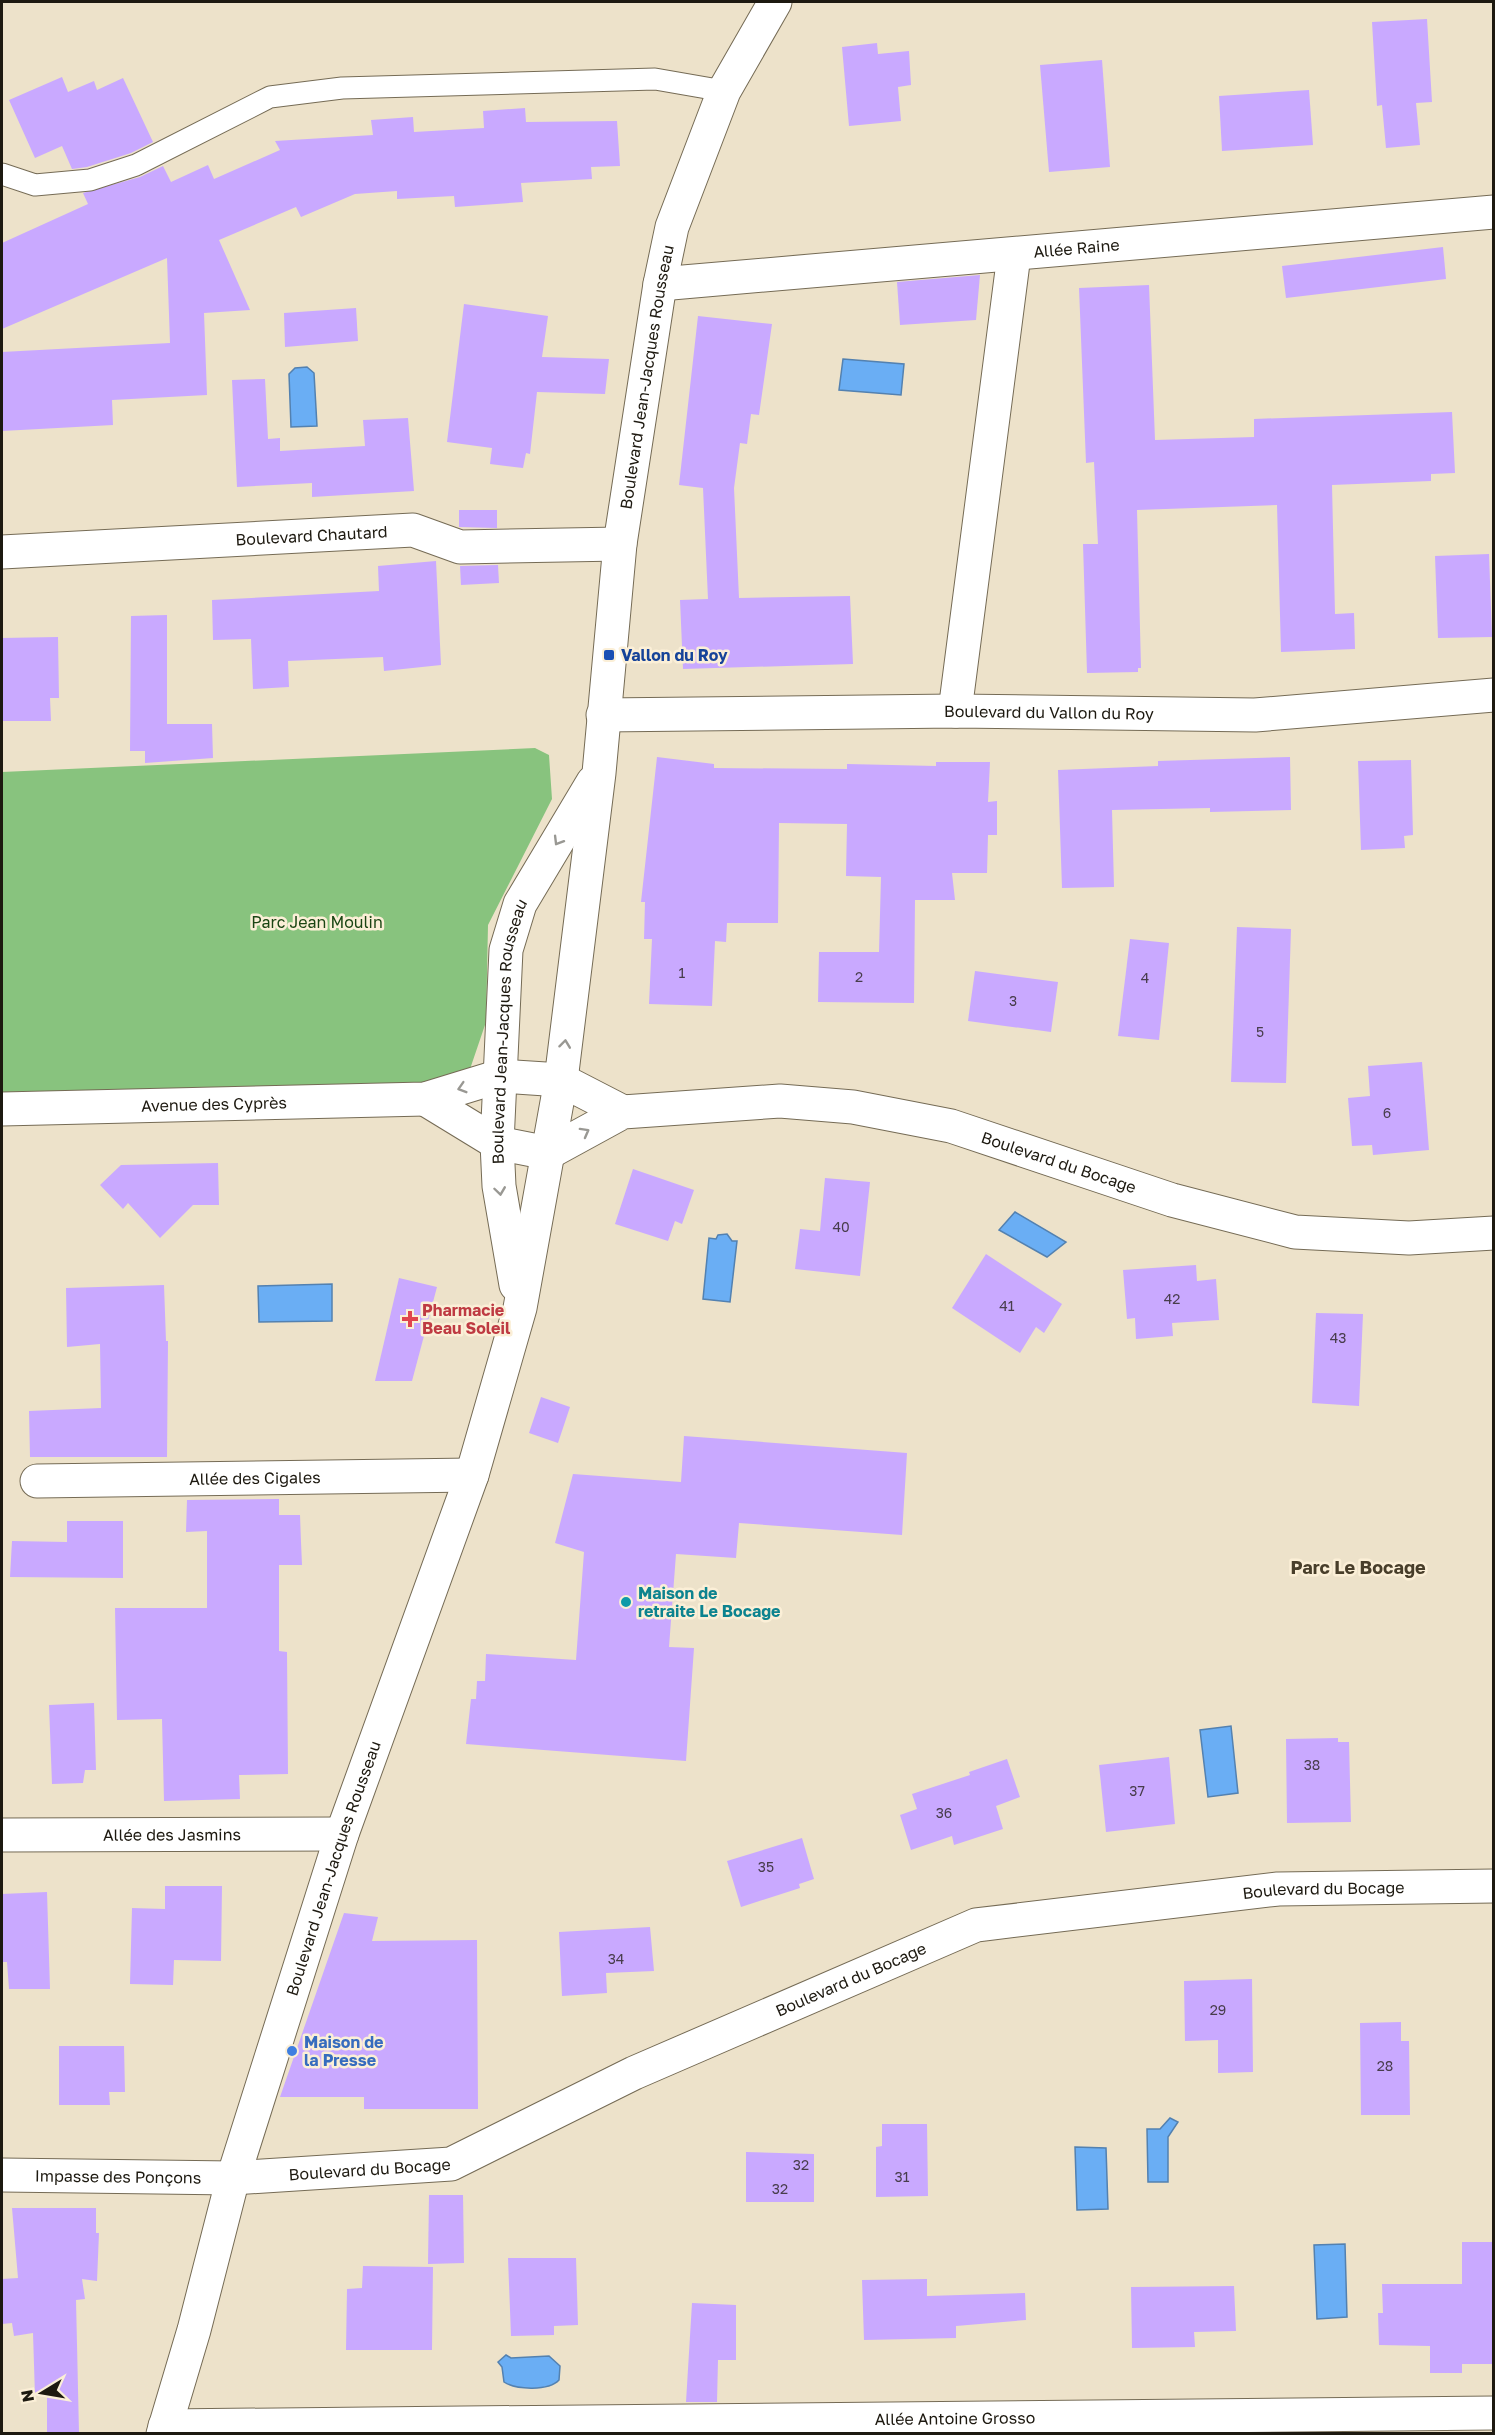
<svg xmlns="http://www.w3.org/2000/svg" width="1495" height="2435" viewBox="0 0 1495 2435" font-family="'Golos Text',sans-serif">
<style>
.green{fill:#88c37e}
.water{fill:#6aaef4;stroke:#5381b0;stroke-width:1.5}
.building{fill:#c9a9ff}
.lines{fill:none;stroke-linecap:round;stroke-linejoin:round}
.service-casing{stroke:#756b55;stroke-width:23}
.minor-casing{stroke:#756b55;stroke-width:35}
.tertiary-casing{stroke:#756b55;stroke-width:35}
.service{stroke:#fff;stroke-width:21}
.minor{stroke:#fff;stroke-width:33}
.tertiary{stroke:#fff;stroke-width:33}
.oneway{stroke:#999893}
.transit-dot{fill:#1a4fb4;stroke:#fbefd7;stroke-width:2}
.health-dot{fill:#e0444e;stroke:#fbefd7;stroke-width:2}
.culture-dot{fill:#0f9aa8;stroke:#fbefd7;stroke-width:2}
.shop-dot{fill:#3f7fe0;stroke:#fbefd7;stroke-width:2}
.labels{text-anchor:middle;stroke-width:5;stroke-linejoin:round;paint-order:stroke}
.number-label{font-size:14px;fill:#483d4c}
.street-label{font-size:16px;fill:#1d1910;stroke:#fbefd7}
.transit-label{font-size:16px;font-weight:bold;fill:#164399;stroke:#fbefd7;text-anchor:start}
.park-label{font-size:16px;fill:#1a4513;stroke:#fbefd7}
.health-label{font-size:16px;font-weight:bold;fill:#be3a42;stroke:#fbefd7;text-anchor:start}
.culture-label{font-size:16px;font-weight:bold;fill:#0d838f;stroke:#fbefd7;text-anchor:start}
.shop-label{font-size:16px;font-weight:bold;fill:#366cbe;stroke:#fbefd7;text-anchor:start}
.neighbourhood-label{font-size:18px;font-weight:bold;fill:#483e2a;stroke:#fbefd7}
</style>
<rect width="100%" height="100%" fill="#ede2ca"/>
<path class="green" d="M 535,748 L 549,755 L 552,799 L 488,925 L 486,1022 L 469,1072 L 430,1084 L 2,1092 L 2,772 Z"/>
<g class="water">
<path d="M 843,359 L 904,364 L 901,395 L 839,390 Z"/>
<path d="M 307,367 L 314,373 L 317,426 L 291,427 L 289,374 L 295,368 Z"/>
<path d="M 1015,1212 L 1066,1242 L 1047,1257 L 999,1230 Z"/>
<path d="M 727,1234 L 732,1241 L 737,1241 L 730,1302 L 703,1299 L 709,1238 L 716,1239 L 718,1235 Z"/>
<path d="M 332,1284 L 332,1321 L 259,1322 L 258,1286 Z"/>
<path d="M 1231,1726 L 1238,1793 L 1208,1797 L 1200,1730 Z"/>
<path d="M 1170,2118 L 1178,2122 L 1168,2137 L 1168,2182 L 1148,2182 L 1147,2129 L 1160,2129 Z"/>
<path d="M 1075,2147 L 1106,2148 L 1108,2209 L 1077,2210 Z"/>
<path d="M 1345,2244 L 1347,2317 L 1317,2319 L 1314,2245 Z"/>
<path d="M 506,2355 L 511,2358 L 549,2356 L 560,2366 L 559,2380 C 549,2391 516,2390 504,2382 L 502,2367 L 498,2362 Z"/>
</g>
<g class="building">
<path d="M 1427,19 L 1432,102 L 1416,103 L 1420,145 L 1386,148 L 1382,105 L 1377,106 L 1372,22 Z"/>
<path d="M 877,43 L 878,54 L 909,51 L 911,85 L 898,87 L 901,121 L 849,126 L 842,47 Z"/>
<path d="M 1102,60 L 1110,167 L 1049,172 L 1040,65 Z"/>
<path d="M 62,77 L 68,92 L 94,81 L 97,90 L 123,78 L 153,142 L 131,153 L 87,167 L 72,169 L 62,146 L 35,158 L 9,100 Z"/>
<path d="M 1309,90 L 1313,145 L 1222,151 L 1219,96 Z"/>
<path d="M 525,108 L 526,122 L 617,121 L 620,166 L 591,167 L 592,179 L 521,183 L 523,202 L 455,207 L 454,196 L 397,199 L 397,191 L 355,194 L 301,217 L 296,207 L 219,240 L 250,310 L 204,313 L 207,395 L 112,400 L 113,425 L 2,431 L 2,352 L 170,343 L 167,258 L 2,329 L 2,243 L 88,204 L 83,193 L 140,177 L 163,166 L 171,182 L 208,165 L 214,179 L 280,150 L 275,141 L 373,135 L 371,120 L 413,117 L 414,132 L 484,128 L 483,111 Z"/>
<path d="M 1443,247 L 1446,279 L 1286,298 L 1282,266 Z"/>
<path d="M 980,275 L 976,320 L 900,325 L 897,282 Z"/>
<path d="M 1149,285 L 1155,440 L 1254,437 L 1254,419 L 1452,412 L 1455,473 L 1431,474 L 1431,481 L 1332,485 L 1335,614 L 1354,613 L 1355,649 L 1281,652 L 1277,505 L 1137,510 L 1141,668 L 1138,668 L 1138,672 L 1087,673 L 1083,544 L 1098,544 L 1094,462 L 1086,463 L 1079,288 Z"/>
<path d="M 464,304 L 548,316 L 542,357 L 609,359 L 605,394 L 537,392 L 530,454 L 526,453 L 523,468 L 490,464 L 492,448 L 447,442 Z"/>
<path d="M 356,308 L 358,341 L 285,347 L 284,313 Z"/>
<path d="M 698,316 L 772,324 L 759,415 L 751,414 L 747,444 L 740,443 L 734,488 L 739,598 L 850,596 L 853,664 L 683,669 L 680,600 L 708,599 L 703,488 L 679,485 Z"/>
<path d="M 265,379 L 268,439 L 280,438 L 280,451 L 365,446 L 363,420 L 408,418 L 414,491 L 312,497 L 312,483 L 237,487 L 232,380 Z"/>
<path d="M 459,510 L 497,510 L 497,528 L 459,527 Z"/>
<path d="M 1489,554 L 1492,637 L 1438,638 L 1435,556 Z"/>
<path d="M 436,561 L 441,665 L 384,671 L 383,657 L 288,661 L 289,687 L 253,689 L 251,639 L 213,640 L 212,600 L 379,591 L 378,566 Z"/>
<path d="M 498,565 L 499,583 L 461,585 L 460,566 Z"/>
<path d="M 167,615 L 167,724 L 212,724 L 213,758 L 145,763 L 145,751 L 130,751 L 131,616 Z"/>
<path d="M 58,637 L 59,698 L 50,698 L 51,721 L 2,721 L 2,638 Z"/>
<path d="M 657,757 L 714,764 L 714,768 L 847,769 L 847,764 L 936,766 L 936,762 L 990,762 L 988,802 L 997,801 L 997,835 L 988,835 L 987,873 L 952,873 L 955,900 L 915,900 L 914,1003 L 818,1002 L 819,952 L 879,952 L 881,877 L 846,876 L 847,824 L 779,823 L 778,923 L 727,923 L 726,942 L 715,941 L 712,1006 L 649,1004 L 652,939 L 644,939 L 645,902 L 641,902 Z"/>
<path d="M 1290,757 L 1291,810 L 1210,812 L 1210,808 L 1112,810 L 1114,887 L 1062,888 L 1058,770 L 1158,766 L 1158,761 Z"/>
<path d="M 1411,760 L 1413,835 L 1404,836 L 1405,848 L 1361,850 L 1358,761 Z"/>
<path d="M 1237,927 L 1291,929 L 1286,1083 L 1231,1082 Z"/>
<path d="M 1130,939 L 1169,943 L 1159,1040 L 1118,1036 Z"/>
<path d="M 975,971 L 1058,982 L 1051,1032 L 968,1021 Z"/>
<path d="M 1422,1062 L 1429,1150 L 1373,1155 L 1372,1145 L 1352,1146 L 1348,1098 L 1370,1096 L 1368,1066 Z"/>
<path d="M 218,1163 L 219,1205 L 193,1205 L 160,1238 L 128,1203 L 123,1209 L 100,1185 L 121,1165 Z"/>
<path d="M 633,1169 L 694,1190 L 682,1224 L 675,1221 L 668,1241 L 615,1224 Z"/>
<path d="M 825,1178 L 870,1182 L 860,1276 L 795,1269 L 800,1229 L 820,1231 Z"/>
<path d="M 986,1254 L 1062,1304 L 1044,1333 L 1036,1327 L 1020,1353 L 952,1308 Z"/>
<path d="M 1196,1265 L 1197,1281 L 1216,1279 L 1219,1320 L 1172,1323 L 1173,1336 L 1136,1339 L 1135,1318 L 1127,1319 L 1123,1270 Z"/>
<path d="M 399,1278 L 437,1287 L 412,1381 L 375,1381 Z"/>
<path d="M 164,1285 L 166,1341 L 168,1341 L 167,1457 L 30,1457 L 29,1411 L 101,1408 L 100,1344 L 67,1347 L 66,1288 Z"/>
<path d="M 1316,1313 L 1363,1314 L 1359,1406 L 1312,1403 Z"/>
<path d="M 541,1397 L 570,1407 L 558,1443 L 529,1433 Z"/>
<path d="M 684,1436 L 907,1453 L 902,1535 L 739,1523 L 736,1558 L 676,1554 L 669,1647 L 694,1648 L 686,1761 L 466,1744 L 471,1699 L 476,1699 L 477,1681 L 485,1681 L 486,1654 L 576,1660 L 584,1552 L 555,1543 L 573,1474 L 681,1482 Z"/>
<path d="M 279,1499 L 279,1515 L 300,1515 L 301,1542 L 302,1565 L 279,1565 L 279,1651 L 287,1652 L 288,1774 L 239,1775 L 240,1799 L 164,1801 L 162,1719 L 117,1720 L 115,1608 L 207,1608 L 207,1531 L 186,1532 L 187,1500 Z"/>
<path d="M 67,1521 L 123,1521 L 123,1578 L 10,1577 L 12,1541 L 67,1542 Z"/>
<path d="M 94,1703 L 96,1770 L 85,1770 L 83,1783 L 52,1784 L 49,1705 Z"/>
<path d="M 1338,1738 L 1338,1742 L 1349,1742 L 1351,1822 L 1287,1823 L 1286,1739 Z"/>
<path d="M 1169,1757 L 1175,1824 L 1106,1832 L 1099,1765 Z"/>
<path d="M 1007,1759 L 1020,1797 L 996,1806 L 1003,1829 L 954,1845 L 952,1836 L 911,1850 L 900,1815 L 917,1809 L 912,1794 L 970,1775 L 969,1772 Z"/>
<path d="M 802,1838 L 814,1879 L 799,1884 L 800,1888 L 741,1907 L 727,1861 Z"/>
<path d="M 165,1886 L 222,1886 L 221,1961 L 174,1960 L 173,1985 L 130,1984 L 132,1908 L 165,1909 Z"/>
<path d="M 47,1892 L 50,1989 L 9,1989 L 7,1962 L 2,1962 L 2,1894 Z"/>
<path d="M 344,1913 L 378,1917 L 372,1941 L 477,1940 L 478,2109 L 364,2109 L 364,2097 L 280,2097 Z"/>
<path d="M 650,1927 L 654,1971 L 606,1973 L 607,1993 L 562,1996 L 559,1932 Z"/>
<path d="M 1252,1979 L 1253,2072 L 1218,2073 L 1218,2040 L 1185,2041 L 1184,1981 Z"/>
<path d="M 1401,2022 L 1401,2041 L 1409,2041 L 1410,2115 L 1361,2115 L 1360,2023 Z"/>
<path d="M 59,2046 L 124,2046 L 125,2092 L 109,2092 L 110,2105 L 59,2105 Z"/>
<path d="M 882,2124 L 927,2124 L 928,2196 L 876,2197 L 876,2147 L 882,2146 Z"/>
<path d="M 746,2152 L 814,2154 L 814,2202 L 746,2202 Z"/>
<path d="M 429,2195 L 463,2195 L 464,2263 L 428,2264 Z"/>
<path d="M 12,2208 L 96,2208 L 96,2233 L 99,2233 L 97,2281 L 82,2279 L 85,2299 L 76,2300 L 79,2433 L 47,2433 L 47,2396 L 35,2396 L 33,2333 L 14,2336 L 12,2323 L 2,2324 L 2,2279 L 18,2278 Z"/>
<path d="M 1462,2242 L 1494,2242 L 1494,2364 L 1462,2364 L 1462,2373 L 1430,2373 L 1430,2346 L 1379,2345 L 1378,2313 L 1383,2313 L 1382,2284 L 1462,2284 Z"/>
<path d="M 508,2258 L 576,2258 L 578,2325 L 554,2326 L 554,2335 L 511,2336 Z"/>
<path d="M 363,2266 L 433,2267 L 432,2350 L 346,2350 L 347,2289 L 362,2288 Z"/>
<path d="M 927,2279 L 927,2296 L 1025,2293 L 1026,2320 L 956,2326 L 956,2338 L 864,2340 L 862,2280 Z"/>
<path d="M 1234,2286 L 1236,2331 L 1194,2332 L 1195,2347 L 1132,2348 L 1131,2287 Z"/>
<path d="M 692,2303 L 736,2305 L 736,2360 L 718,2360 L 717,2402 L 686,2402 Z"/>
</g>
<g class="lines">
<g class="service-casing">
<path id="service" d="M 2,174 L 35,185 L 90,180 L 136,165 L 270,97 L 342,88 L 655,79 L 724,91"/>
</g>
<g class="minor-casing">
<g id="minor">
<path id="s1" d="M 660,284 L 1494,212"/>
<path id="s2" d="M 2,552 L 413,530 L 460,547 L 620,544"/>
<path d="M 955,711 L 1014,255"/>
<path id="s3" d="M 603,715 L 955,711 L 1255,715 L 1494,695"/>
<path id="s4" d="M 425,1099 L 497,1143 L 548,1153 L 623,1112 L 780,1101 L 853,1107 L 951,1126 L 1172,1200 L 1295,1232 L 1409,1238 L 1494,1233"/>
<path id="s5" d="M 2,1109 L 425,1099 L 500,1076 L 561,1080 L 623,1112"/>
<path id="s6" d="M 37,1481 L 472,1475"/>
<path id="s7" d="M 2,1835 L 342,1834"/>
<path id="s8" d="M 2,2175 L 233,2178 L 451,2164 L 634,2073 L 976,1925 L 1278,1889 L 1494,1886"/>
<path id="s9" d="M 165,2426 L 1494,2413"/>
</g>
</g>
<g class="tertiary-casing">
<g id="tertiary">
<path id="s10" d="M 516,1285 L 499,1186 L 497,1143 L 506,950 L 520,904 L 593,782"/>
<path id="s11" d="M 163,2434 L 194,2330 L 233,2178 L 342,1834 L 472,1475 L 520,1308 L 561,1080 L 599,773 L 620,544 L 660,284 L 672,227 L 724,91 L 775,2"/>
</g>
</g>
<use href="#service" class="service"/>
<use href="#minor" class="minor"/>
<use href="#tertiary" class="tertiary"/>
</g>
<defs><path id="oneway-chevron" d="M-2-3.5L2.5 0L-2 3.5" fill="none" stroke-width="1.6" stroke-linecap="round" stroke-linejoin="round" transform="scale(1.5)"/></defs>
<g class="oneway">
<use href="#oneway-chevron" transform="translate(558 841) rotate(121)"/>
<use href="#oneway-chevron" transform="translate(565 1044) rotate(-83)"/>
<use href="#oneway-chevron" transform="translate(462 1088) rotate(163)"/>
<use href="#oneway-chevron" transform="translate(585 1132) rotate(-29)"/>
<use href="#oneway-chevron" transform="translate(500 1191) rotate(82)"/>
</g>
<rect class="transit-dot" x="603" y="649" width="12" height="12" rx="3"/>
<path class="health-dot" d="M407 1310h6v6h6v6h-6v6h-6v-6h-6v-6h6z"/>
<circle class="culture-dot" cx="626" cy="1602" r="6"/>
<circle class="shop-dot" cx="292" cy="2051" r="6"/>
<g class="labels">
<g class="number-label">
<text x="682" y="978">1</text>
<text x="859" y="982">2</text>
<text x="1145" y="983">4</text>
<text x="1013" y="1006">3</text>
<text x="1260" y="1037">5</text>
<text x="1387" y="1118">6</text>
<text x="841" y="1232">40</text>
<text x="1172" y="1304">42</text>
<text x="1007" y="1311">41</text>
<text x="1338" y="1343">43</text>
<text x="1312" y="1770">38</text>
<text x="1137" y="1796">37</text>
<text x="944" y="1818">36</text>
<text x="766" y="1872">35</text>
<text x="616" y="1964">34</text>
<text x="1218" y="2015">29</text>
<text x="1385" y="2071">28</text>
<text x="801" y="2170">32</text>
<text x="902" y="2182">31</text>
<text x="780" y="2194">32</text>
</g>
<g class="street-label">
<text dy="6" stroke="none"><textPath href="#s1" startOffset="418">Allée Raine</textPath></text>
<text dy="6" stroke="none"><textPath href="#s11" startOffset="2122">Boulevard Jean-Jacques Rousseau</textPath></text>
<text dy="6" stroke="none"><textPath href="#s2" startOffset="310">Boulevard Chautard</textPath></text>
<text dy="6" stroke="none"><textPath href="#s3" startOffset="446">Boulevard du Vallon du Roy</textPath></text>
<text dy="6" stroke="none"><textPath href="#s10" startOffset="256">Boulevard Jean-Jacques Rousseau</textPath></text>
<text dy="6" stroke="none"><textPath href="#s5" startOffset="212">Avenue des Cyprès</textPath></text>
<text dy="6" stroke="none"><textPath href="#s4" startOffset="666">Boulevard du Bocage</textPath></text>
<text dy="6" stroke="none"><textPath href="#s6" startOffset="218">Allée des Cigales</textPath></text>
<text dy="6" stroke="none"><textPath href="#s7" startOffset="170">Allée des Jasmins</textPath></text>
<text dy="6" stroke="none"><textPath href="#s11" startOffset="591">Boulevard Jean-Jacques Rousseau</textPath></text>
<text dy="6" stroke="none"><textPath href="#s8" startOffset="1376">Boulevard du Bocage</textPath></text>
<text dy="6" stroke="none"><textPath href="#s8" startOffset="890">Boulevard du Bocage</textPath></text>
<text dy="6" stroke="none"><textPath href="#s8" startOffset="368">Boulevard du Bocage</textPath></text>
<text dy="6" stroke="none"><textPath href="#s8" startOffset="116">Impasse des Ponçons</textPath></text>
<text dy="6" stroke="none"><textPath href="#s9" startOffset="790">Allée Antoine Grosso</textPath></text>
</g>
<g class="transit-label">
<text x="621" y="661">Vallon du Roy</text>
</g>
<g class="park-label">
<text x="317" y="928">Parc Jean Moulin</text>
</g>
<g class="health-label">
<text x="422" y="1316">Pharmacie<tspan x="422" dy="18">Beau Soleil</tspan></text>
</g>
<g class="culture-label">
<text x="638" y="1599">Maison de<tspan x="638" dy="18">retraite Le Bocage</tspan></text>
</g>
<g class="shop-label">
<text x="304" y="2048">Maison de<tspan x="304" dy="18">la Presse</tspan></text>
</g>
<g class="neighbourhood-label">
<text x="1358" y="1574">Parc Le Bocage</text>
</g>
</g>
<rect width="1495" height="2435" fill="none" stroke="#1d1910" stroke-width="6"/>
<g transform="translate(42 2393) rotate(259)" stroke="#fbefd7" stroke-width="4.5" paint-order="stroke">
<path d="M0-4.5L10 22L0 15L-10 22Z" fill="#1d1910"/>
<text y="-9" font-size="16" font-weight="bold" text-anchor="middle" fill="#1d1910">N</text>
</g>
</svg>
